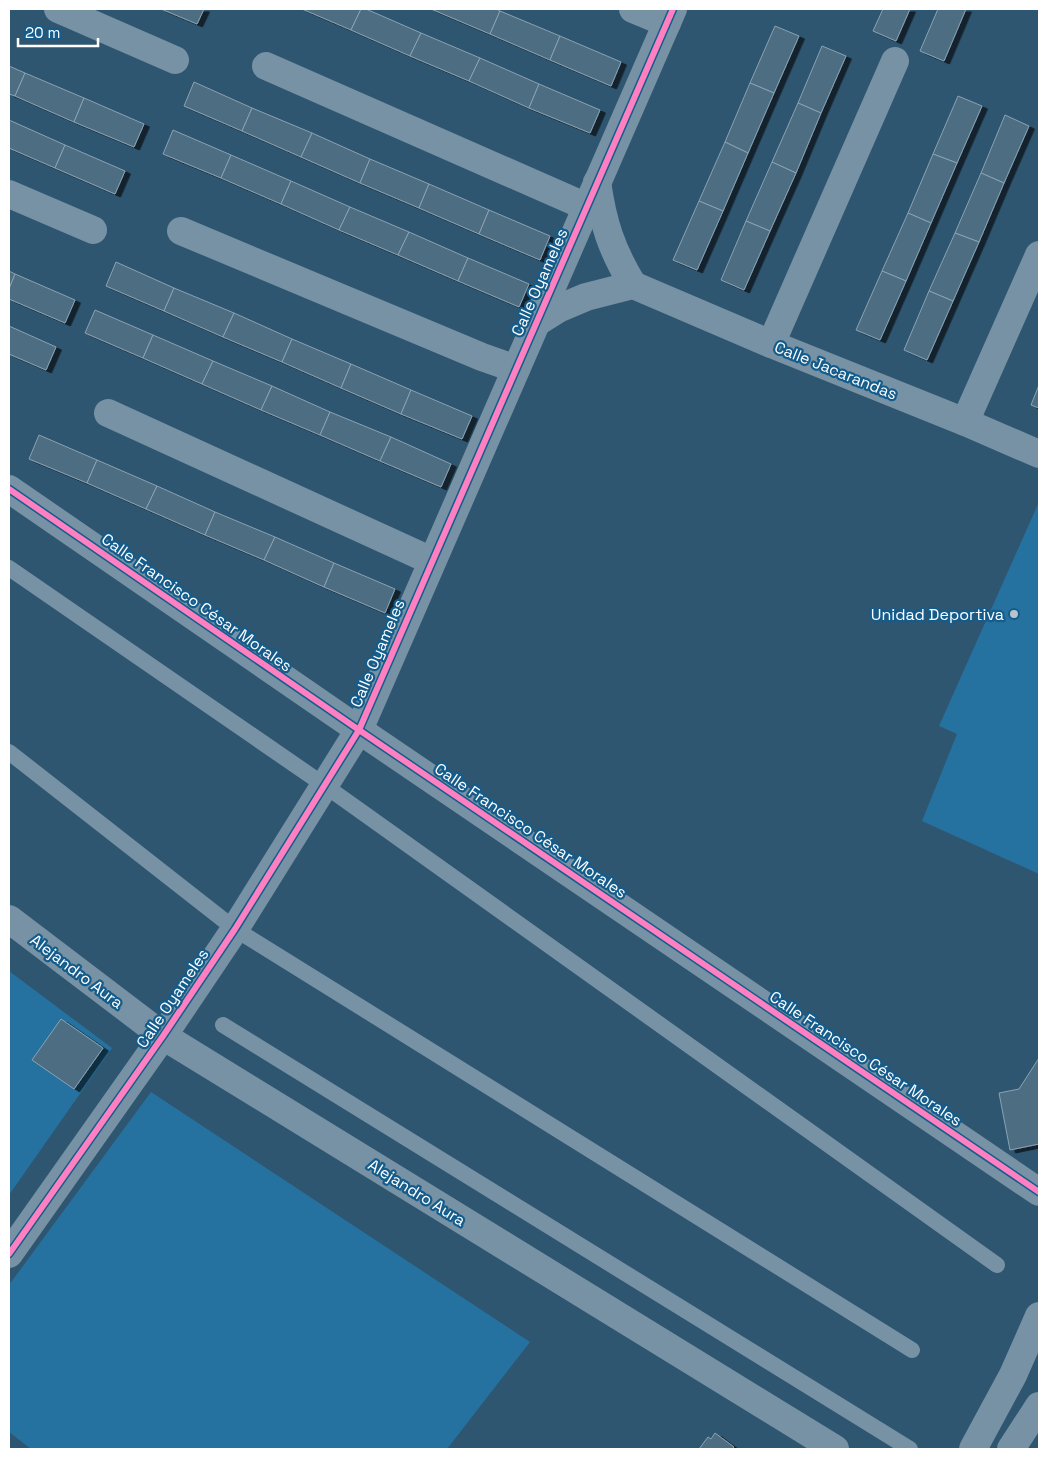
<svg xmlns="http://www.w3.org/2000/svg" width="1048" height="1458" viewBox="0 0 1048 1458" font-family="'Space Grotesk',sans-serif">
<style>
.green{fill:#2572a0}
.building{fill:#4d6d82;stroke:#8aa2b3;filter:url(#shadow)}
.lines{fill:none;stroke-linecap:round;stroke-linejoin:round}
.service{stroke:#7692a4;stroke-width:16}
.minor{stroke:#7692a4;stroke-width:28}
.tertiary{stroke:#7692a4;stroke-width:28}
.cycleway-casing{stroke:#145c8b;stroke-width:9}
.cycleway{stroke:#ff80c0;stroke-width:6}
.poi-dot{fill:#b6c4cd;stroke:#145c8b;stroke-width:2}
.labels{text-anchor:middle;stroke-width:4.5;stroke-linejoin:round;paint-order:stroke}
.street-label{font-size:16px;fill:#fff;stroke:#145c8b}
.poi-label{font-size:16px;fill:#fff;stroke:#145c8b;text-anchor:end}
</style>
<defs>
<filter id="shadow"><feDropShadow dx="5.5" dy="3" stdDeviation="0" flood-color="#0009"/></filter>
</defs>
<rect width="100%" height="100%" fill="#2f5670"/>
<g class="green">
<path d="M 1039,502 L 1039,874 L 922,821 L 957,734 L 939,726 Z"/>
<path d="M 9,971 L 112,1048 L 9,1195 Z"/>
<path d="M 151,1092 L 530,1342 L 447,1449 L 31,1449 L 9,1432 L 9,1285 Z"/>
</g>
<g class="building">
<path d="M 161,9 L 204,9 L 197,24 Z"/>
<path d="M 302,9 L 361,9 L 351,30 Z"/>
<path d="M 361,9 L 366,9 L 421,33 L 410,56 L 351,30 Z"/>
<path d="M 431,9 L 496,9 L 500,11 L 490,34 Z"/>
<path d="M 883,9 L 910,9 L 896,41 L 873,31 Z"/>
<path d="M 938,9 L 966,9 L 944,61 L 920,51 Z"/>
<path d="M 500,11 L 560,36 L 550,60 L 490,34 Z"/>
<path d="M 775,26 L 799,36 L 774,93 L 750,83 Z"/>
<path d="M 421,33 L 480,58 L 469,81 L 410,56 Z"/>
<path d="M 560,36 L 621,62 L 611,86 L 550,60 Z"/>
<path d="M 822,46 L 846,56 L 821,113 L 798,103 Z"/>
<path d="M 480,58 L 539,84 L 529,108 L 469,81 Z"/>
<path d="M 9,66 L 25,73 L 15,96 L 9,94 Z"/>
<path d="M 25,73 L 84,98 L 74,122 L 15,96 Z"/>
<path d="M 194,82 L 252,108 L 242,131 L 184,106 Z"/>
<path d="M 750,83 L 774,93 L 748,153 L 725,142 Z"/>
<path d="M 539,84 L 600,110 L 590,133 L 529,108 Z"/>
<path d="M 958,96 L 982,106 L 957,163 L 933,154 Z"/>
<path d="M 84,98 L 144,124 L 134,147 L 74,122 Z"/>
<path d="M 798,103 L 821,113 L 796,173 L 772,162 Z"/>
<path d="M 252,108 L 312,133 L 301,157 L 242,131 Z"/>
<path d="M 1005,115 L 1029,126 L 1004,183 L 981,173 Z"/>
<path d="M 9,120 L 65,145 L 55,168 L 9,148 Z"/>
<path d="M 173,130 L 231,155 L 221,178 L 163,154 Z"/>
<path d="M 312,133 L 370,159 L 360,183 L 301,157 Z"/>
<path d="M 725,142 L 748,153 L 723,211 L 699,201 Z"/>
<path d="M 65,145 L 125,171 L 115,194 L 55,168 Z"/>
<path d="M 933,154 L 957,163 L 931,223 L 908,213 Z"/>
<path d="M 231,155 L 291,181 L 281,204 L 221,178 Z"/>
<path d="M 370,159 L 429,184 L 419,208 L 360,183 Z"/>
<path d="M 772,162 L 796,173 L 770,231 L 746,221 Z"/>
<path d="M 981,173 L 1004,183 L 979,242 L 955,233 Z"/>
<path d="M 291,181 L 350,207 L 339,230 L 281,204 Z"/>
<path d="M 429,184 L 489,210 L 479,234 L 419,208 Z"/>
<path d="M 699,201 L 723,211 L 697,270 L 673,260 Z"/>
<path d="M 350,207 L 409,232 L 398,255 L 339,230 Z"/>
<path d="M 489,210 L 550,236 L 540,260 L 479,234 Z"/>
<path d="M 908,213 L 931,223 L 906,281 L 882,271 Z"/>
<path d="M 746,221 L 770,231 L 744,290 L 721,280 Z"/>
<path d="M 409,232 L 468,258 L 458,281 L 398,255 Z"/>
<path d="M 955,233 L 979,242 L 953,301 L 929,291 Z"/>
<path d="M 468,258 L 529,284 L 519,307 L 458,281 Z"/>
<path d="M 116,262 L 174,288 L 164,311 L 106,286 Z"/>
<path d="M 9,271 L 15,274 L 9,289 Z"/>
<path d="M 882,271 L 906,281 L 880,340 L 856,330 Z"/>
<path d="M 15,274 L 75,300 L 65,323 L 9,299 L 9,289 Z"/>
<path d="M 174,288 L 234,313 L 223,337 L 164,311 Z"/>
<path d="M 929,291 L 953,301 L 927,360 L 904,350 Z"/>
<path d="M 95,310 L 153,335 L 143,358 L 85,333 Z"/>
<path d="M 234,313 L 292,339 L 282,362 L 223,337 Z"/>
<path d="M 9,326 L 56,347 L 46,370 L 9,354 Z"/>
<path d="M 153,335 L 213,361 L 202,384 L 143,358 Z"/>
<path d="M 292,339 L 351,364 L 341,388 L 282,362 Z"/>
<path d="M 213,361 L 272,386 L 261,410 L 202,384 Z"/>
<path d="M 351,364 L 411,390 L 401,414 L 341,388 Z"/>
<path d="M 1039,385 L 1039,408 L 1031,405 Z"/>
<path d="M 272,386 L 330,412 L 320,435 L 261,410 Z"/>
<path d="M 411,390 L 472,416 L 462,439 L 401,414 Z"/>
<path d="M 330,412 L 391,437 L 380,461 L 320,435 Z"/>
<path d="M 39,435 L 97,460 L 87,483 L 29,459 Z"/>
<path d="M 391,437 L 451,464 L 441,487 L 380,461 Z"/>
<path d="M 97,460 L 157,486 L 146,509 L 87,483 Z"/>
<path d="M 157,486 L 215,512 L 205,535 L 146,509 Z"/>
<path d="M 215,512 L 275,537 L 264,560 L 205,535 Z"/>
<path d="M 275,537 L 334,563 L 324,587 L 264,560 Z"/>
<path d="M 334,563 L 395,589 L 385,613 L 324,587 Z"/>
<path d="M 61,1019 L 103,1048 L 74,1089 L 32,1060 Z"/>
<path d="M 1039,1058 L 1039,1144 L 1010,1150 L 999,1093 L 1019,1089 Z"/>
<path d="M 715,1433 L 734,1447 L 732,1449 L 699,1449 L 708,1437 L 711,1439 Z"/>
</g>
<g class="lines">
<g class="service">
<path d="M 9,568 L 324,785 L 997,1265"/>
<path d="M 9,752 L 235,929 L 912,1350"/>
<path d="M 223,1025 L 910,1449"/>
</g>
<g class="minor">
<path d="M 58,9 L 175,60"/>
<path d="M 633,9 L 667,23"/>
<path d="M 266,66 L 587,207"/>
<path d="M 597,182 C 603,223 611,249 633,285"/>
<path d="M 9,194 L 93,230"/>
<path d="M 181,231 L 482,357 L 516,369"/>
<path d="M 536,323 L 560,308 L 586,297 L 633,285 L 771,344 L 965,422 L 1039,454"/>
<path d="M 771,344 L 895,61"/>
<path d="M 108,413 L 432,561"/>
<path d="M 965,422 L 1039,255"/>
<path d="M 9,489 L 359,730 L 1039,1192"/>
<path d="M 9,919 L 163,1036 L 835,1449"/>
<path d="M 9,1254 L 163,1036 L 235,929 L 359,730 L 673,9"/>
</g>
<g class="tertiary">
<path d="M 973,1449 L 1013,1375 L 1039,1316"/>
<path d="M 1011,1449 L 1039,1406"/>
</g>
<g class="cycleway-casing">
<g id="cycleway">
<path d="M 9,489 L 359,730 L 1039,1192"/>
<path d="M 9,1254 L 163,1036 L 235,929 L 359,730 L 673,9"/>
</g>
</g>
<use href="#cycleway" class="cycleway"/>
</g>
<circle class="poi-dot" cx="1014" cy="614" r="5"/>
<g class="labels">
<g class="street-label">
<text transform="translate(539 282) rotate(-66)" y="6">Calle Oyameles</text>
<text transform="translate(836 370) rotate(22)" y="6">Calle Jacarandas</text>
<text transform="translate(197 602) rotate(35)" y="6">Calle Francisco César Morales</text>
<text transform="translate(377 653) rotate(-67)" y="6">Calle Oyameles</text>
<text transform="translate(531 830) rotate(34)" y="6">Calle Francisco César Morales</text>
<text transform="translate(77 971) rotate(37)" y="6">Alejandro Aura</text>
<text transform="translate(172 998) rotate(-56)" y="6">Calle Oyameles</text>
<text transform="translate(866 1058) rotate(34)" y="6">Calle Francisco César Morales</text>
<text transform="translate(417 1192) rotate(32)" y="6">Alejandro Aura</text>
</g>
<g class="poi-label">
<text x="1004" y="620">Unidad Deportiva</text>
</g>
</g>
<rect width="1048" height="1458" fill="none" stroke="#ffffff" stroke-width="20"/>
<path d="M18 38v8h80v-8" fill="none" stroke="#ffffff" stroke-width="2.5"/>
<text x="25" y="38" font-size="15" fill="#ffffff" stroke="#145c8b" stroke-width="4" paint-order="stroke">20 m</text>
</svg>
